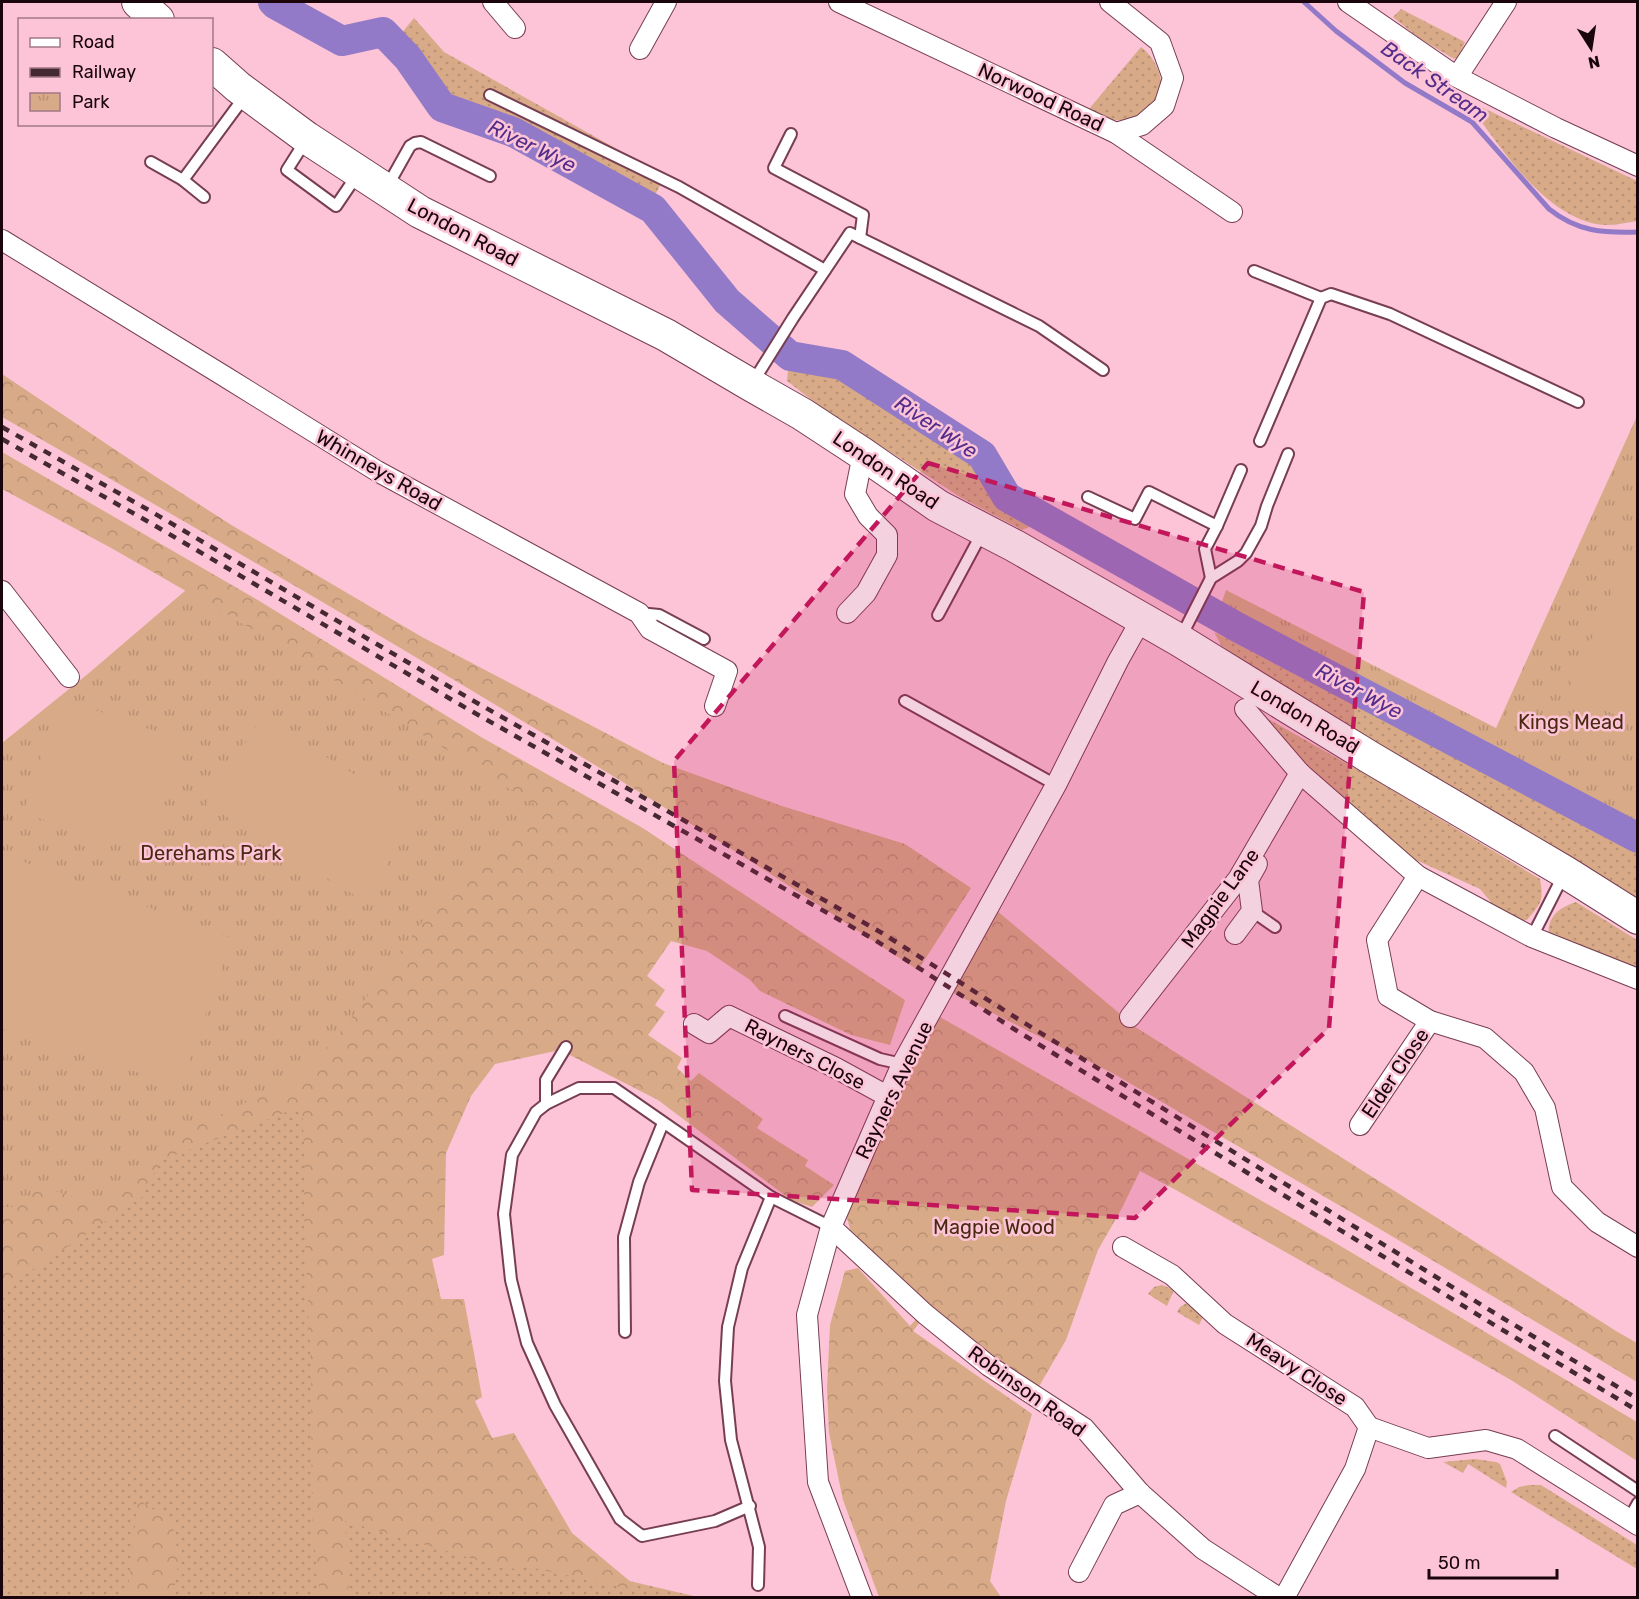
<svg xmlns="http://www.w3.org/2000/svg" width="1639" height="1599" viewBox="0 0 1639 1599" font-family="Rubik,sans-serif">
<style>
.grass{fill:url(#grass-dots)}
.forest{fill:url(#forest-crowns)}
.park{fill:url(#park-tufts)}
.garden{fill:#d8aa88}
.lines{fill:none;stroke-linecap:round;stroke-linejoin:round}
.stream{stroke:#937ac8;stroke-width:5}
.river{stroke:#937ac8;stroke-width:30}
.service-casing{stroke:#773e53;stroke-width:14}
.minor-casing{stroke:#773e53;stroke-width:22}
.primary-casing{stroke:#773e53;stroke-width:34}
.service{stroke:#fff;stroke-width:10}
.minor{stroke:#fff;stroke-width:20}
.primary{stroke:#fff;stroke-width:32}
.rail{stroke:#442832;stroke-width:4.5;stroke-dasharray:8 8;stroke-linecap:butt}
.marked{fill:#c2185b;fill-opacity:0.2;stroke:#c2185b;stroke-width:4.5;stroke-dasharray:12 8;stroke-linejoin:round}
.labels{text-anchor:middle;stroke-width:5;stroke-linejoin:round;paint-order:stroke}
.street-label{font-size:20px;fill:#1a050d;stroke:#fcc4d6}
.park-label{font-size:20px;fill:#492a11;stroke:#fcc4d6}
.water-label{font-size:21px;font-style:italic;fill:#522d8a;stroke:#fcc4d6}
</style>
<defs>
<pattern id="grass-dots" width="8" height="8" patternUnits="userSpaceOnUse" patternTransform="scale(1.5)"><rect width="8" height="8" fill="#d8aa88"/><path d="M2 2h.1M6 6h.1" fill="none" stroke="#b99174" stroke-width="1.8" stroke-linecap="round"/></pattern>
<pattern id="forest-crowns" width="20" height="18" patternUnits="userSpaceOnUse" patternTransform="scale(1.5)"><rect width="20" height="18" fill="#d8aa88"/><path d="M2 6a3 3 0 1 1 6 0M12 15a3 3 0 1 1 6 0" fill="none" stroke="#b99174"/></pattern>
<pattern id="park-tufts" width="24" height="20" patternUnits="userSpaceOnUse" patternTransform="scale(1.5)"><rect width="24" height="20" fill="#d8aa88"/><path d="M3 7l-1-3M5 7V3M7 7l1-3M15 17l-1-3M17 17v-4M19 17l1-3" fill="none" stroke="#b99174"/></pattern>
</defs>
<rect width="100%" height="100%" fill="#fcc4d6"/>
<g class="grass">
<path d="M 1401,9 L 1465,42 L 1458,58 L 1455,59 L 1451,57 L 1419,38 L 1393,17 Z"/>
<path d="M 414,18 L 444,52 L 665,176 L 645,214 L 596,178 L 526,134 C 514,130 501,126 488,126 C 482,126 475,128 469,128 C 450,127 437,112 431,96 L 425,94 L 402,47 L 396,40 Z"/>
<path d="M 1141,47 C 1155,57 1169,84 1156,101 C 1153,104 1148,107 1145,110 C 1138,116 1133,119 1124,120 C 1112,122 1100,115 1089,109 Z"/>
<path d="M 1479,106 L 1637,181 L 1637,221 C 1624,223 1610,227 1596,224 C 1544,213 1505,154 1476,114 Z"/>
<path d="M 788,371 L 818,372 L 845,379 L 933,435 L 984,470 L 993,479 L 999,503 L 1032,526 L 1022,530 L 960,497 L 821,407 L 787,381 Z"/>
<path d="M 1214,632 L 1637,851 L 1637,907 L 1284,691 L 1221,645 Z"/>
<path d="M 1256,712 L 1367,775 L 1540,879 C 1544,901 1541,903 1527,920 L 1516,922 L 1501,914 L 1480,889 L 1416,860 L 1336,801 Z"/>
<path d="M 1576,902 L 1637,940 L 1637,977 L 1549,940 C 1546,918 1556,909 1576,902 Z"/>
<path d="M 450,1069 L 423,1236 L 509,1553 L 698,1597 L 2,1598 L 2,1207 L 175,1136 Z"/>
<path d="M 1162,1285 L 1174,1290 L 1167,1306 L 1148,1294 L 1154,1287 Z"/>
<path d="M 1190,1301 L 1204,1315 L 1199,1325 L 1177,1312 L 1180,1307 Z"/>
<path d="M 1475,1459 L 1496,1462 L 1500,1464 L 1507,1482 L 1506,1488 L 1468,1464 L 1463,1473 L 1443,1462 Z"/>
<path d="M 1529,1485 L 1541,1485 L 1637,1545 L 1637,1569 L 1511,1492 L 1519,1487 Z"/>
</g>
<g class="forest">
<path d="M 2,374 L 150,473 L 233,526 L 422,637 L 663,763 L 782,806 L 905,844 L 971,888 L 918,970 C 855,929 792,887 728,847 C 489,698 246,556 2,417 Z"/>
<path d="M 2,452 L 256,599 L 481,737 L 641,827 L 905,1000 L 890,1045 L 851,1035 L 760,991 L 750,980 L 707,951 L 671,941 L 647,976 L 665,990 L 655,1005 L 665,1012 L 648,1035 L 682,1058 L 677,1068 L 691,1081 L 699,1073 L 763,1119 L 757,1128 L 808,1160 L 805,1166 L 834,1185 L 812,1207 L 791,1200 L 658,1100 L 560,1050 L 495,1064 L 471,1096 L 446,1153 L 444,1255 L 432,1259 L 441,1299 L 464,1299 L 482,1397 L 475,1401 L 492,1438 L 514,1433 L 572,1533 L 643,1592 L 529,1567 L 507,1569 L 345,1521 L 349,1597 L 320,1597 L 312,1522 L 311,1370 L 304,1214 L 304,1147 L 302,1106 L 160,1161 L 142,1197 L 2,1290 L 2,1057 L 250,628 L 113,549 L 2,489 Z"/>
<path d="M 996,910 L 1137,1028 L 1616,1331 L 1637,1343 L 1637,1382 L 1373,1225 L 1114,1074 L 945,989 Z"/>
<path d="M 940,1017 L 1332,1241 L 1637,1422 L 1637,1461 L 1511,1380 L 1176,1190 L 1140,1171 L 1122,1208 L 1098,1250 L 1066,1340 L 1038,1388 L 927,1313 L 913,1331 L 1032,1414 L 1006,1501 L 990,1581 L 1001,1597 L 879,1597 L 843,1500 L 829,1433 L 827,1389 L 830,1325 L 845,1271 L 858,1268 L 910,1326 L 926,1308 L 851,1233 L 845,1210 L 903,1081 Z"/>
<path d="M 138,1499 L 172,1522 L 179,1559 L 173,1597 L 127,1597 Z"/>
</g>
<g class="park">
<path d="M 1637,416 L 1637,830 L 1218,613 L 1226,590 L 1496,728 Z"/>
<path d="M 186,590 L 250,628 L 542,809 L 443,894 L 349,1021 L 300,1079 L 278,1091 L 251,1100 L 220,1115 L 199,1123 L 175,1136 L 132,1174 L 115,1203 L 105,1207 L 39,1186 L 29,1197 L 14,1207 L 2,1207 L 2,743 L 89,673 Z"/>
</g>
<g class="garden">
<path d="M 1637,539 L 1637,725 L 1567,692 Z"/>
<path d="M 60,698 L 187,742 L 146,853 L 23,813 Z"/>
<path d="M 262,716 L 418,815 L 364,901 L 206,804 Z"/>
<path d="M 2,854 L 232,938 L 181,1086 L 2,1029 Z"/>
</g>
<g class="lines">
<path class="stream" d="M 1304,2 L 1336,31 L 1405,83 L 1472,122 L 1549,209 C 1578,232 1603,233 1638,232"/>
<path class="river" d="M 273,2 L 275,4 L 342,41 L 383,32 L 408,58 L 442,107 L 513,132 L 653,209 L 727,301 L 790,356 L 842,365 L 982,455 L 1007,497 L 1237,627 L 1638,838"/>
<g class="service-casing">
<g id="service">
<path d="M 490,95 L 679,187 L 825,270"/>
<path d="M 791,134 L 774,168 L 863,215 L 860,238"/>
<path d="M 306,140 L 287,170 L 336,206 L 357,175"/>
<path d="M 151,162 L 183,180 L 204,197"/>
<path d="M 183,180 L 245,96"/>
<path d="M 387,187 L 410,146 L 415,143 L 421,142 L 490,176"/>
<path d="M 1254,271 L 1321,298"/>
<path d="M 753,382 L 793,318 L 850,233 L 1039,326 L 1103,370"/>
<path d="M 1260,441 L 1321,298 L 1331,294 L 1390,314 L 1578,402"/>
<path d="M 1088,497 L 1135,519 L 1149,492 L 1217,526"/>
<path d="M 1211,578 L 1205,549 L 1217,526 L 1241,470"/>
<path d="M 639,613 L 659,615 L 704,639"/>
<path d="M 938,615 L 982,533"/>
<path d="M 1181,637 L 1211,578 L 1238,561 L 1246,553 L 1261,526 L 1267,506 L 1288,454"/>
<path d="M 905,701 L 1056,785"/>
<path d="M 1252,911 L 1275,927"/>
<path d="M 1532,937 L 1563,876"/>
<path d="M 785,1016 L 880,1059 L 902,1064"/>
<path d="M 546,1104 L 546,1080 L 566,1047"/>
<path d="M 625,1332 L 624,1237 L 639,1182 L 663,1123"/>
<path d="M 1555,1436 L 1638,1491"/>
<path d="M 750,1506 L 715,1521 L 642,1536 L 620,1519 L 555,1405 L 527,1343 L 511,1280 L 504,1214 L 512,1155 L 536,1112 L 546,1104 L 579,1088 L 614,1088 L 771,1197 L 831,1227"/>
<path d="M 1629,1519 L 1638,1503"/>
<path d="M 758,1585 L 759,1547 L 731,1440 L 725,1381 L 728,1327 L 742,1268 L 771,1197"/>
</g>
</g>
<g class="minor-casing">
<g id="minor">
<path d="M 493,2 L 515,28"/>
<path d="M 839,2 L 1116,133 L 1232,212"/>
<path d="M 1110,2 L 1160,42 L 1173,78 L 1164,106 L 1142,125 L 1116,133"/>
<path d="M 1348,2 L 1457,77 L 1556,128 L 1638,166"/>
<path d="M 640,49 L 666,2"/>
<path d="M 1457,77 L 1506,2"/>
<path d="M 2,240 L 224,376 L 377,471 L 639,613 L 650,629 L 727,671 L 715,706"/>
<path d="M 2,591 L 69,677"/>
<path d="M 847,613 L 866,593 L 887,555 L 887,535 L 868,516 L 855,494 L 863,454"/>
<path d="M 1245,709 L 1300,773 L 1418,876 L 1532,937 L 1638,979"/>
<path d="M 1418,876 L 1377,940 L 1388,996 L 1430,1021 L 1485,1038 L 1524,1072 L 1545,1108 L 1562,1187 L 1597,1222 L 1638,1247"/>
<path d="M 1235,934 L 1252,911 L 1248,880 L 1257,864"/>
<path d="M 1130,1017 L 1238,879 L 1300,773"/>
<path d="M 694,1024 L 709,1033 L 729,1016 L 836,1068 L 887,1096"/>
<path d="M 1360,1125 L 1430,1021"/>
<path d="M 831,1227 L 925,1314 L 989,1366 L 1084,1428 L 1140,1493 L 1203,1549 L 1279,1598"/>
<path d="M 1123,1247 L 1172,1275 L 1225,1324 L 1355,1407 L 1369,1427 L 1355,1469 L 1284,1598"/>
<path d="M 1369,1427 L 1428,1448 L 1486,1440 L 1517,1449 L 1638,1525"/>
<path d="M 1079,1572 L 1114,1505 L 1140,1493"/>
<path d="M 862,1598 L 818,1482 L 807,1315 L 831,1227 L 902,1064 L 1056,785 L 1118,661 L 1142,618"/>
</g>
</g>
<g class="primary-casing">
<g id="primary">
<path d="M 138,2 L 158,20"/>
<path d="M 212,64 L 238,87 L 307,138 L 420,212 L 666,335 L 751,385 L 802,414 L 863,454 L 938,506 L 1015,546 L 1179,640 L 1371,758 L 1565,872 L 1638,918"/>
</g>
</g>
<use href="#service" class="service"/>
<use href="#minor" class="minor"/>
<use href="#primary" class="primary"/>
<g class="rail">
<path d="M 2,427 L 152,512 L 472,700 L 882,933 L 1018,1019 L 1501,1317 L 1638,1399"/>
<path d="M 2,439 L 147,521 L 466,708 L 875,940 L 1014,1029 L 1496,1326 L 1638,1411"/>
</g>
</g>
<path class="marked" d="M 928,463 L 1364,592 L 1329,1028 L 1135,1218 L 692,1190 L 674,761 Z"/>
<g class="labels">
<g class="street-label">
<text transform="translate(1041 97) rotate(25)" y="7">Norwood Road</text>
<text transform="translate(463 232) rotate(28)" y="7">London Road</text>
<text transform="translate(379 470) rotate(30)" y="7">Whinneys Road</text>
<text transform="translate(886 470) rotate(34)" y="7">London Road</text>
<text transform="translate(1305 717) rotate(31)" y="7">London Road</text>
<text transform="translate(1220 898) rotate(-54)" y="7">Magpie Lane</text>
<text transform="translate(805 1054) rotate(27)" y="7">Rayners Close</text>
<text transform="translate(1395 1073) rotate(-56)" y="7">Elder Close</text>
<text transform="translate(894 1090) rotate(-64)" y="7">Rayners Avenue</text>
<text transform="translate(1297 1369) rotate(33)" y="7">Meavy Close</text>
<text transform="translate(1027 1391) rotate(36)" y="7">Robinson Road</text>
</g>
<g class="park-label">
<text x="1571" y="729">Kings Mead</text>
<text x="211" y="860">Derehams Park</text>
<text x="994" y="1234">Magpie Wood</text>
</g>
<g class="water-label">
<text transform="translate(1435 82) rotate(35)" y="7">Back Stream</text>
<text transform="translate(532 146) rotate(26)" y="7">River Wye</text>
<text transform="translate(936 427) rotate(34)" y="7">River Wye</text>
<text transform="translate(1359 691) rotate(28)" y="7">River Wye</text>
</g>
</g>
<rect width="1639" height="1599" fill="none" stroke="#1a050d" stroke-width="6"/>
<rect x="18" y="18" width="195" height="108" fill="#fcc4d6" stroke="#a27886" stroke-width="1.5"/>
<rect x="30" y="38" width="30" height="9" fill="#ffffff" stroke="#a27886" stroke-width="1.5"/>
<text x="72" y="48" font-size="18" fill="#1a050d">Road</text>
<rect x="30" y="68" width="30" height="9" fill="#442832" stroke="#a27886" stroke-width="1.5"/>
<text x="72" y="78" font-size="18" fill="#1a050d">Railway</text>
<rect x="30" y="93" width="30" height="18" fill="url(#park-tufts)" stroke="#a27886" stroke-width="1.5"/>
<text x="72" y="108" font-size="18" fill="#1a050d">Park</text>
<g transform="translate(1591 48) rotate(168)" stroke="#fcc4d6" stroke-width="4.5" paint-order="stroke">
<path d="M0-4.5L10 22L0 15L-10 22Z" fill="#1a050d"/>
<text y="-9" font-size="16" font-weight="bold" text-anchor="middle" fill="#1a050d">N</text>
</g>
<path d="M1429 1569v9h128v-9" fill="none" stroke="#1a050d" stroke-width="3"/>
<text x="1438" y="1569" font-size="18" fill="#1a050d" stroke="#fcc4d6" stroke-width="4.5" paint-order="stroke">50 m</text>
</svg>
